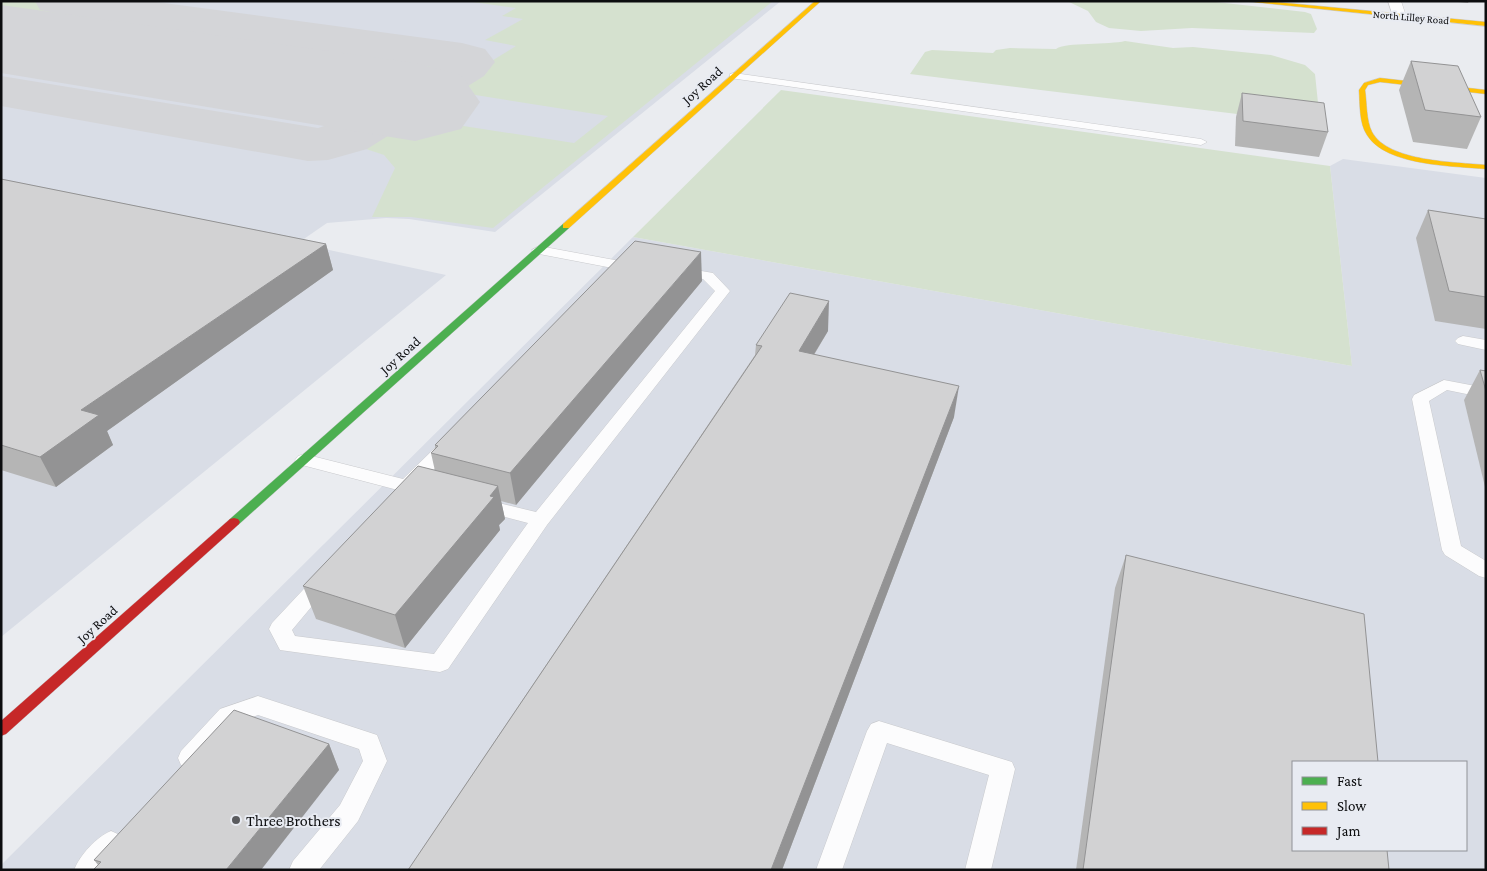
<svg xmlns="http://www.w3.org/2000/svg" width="1487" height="871" viewBox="0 0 1487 871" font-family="'Crimson Pro',serif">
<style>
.built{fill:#d9dde6;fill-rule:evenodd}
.green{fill:#d5e1cf}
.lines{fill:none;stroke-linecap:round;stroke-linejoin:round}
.taxiway{fill:#d4d5d8;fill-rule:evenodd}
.runway{fill:#d4d5d8;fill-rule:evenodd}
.lane-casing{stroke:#c9cacd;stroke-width:1}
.street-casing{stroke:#c9cacd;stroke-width:1}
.fast-casing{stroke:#c9cacd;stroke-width:1}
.slow-casing{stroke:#c9cacd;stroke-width:1}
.jam-casing{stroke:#c9cacd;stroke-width:1}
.lane{fill:#fcfcfd;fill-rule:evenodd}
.street{fill:#fcfcfd;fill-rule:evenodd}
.fast{fill:#4caf50;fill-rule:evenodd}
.slow{fill:#ffc107;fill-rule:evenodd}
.jam{fill:#c62828;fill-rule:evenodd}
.wall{fill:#b5b5b5}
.shaded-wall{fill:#939394}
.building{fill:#d2d2d3;stroke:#939394}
.poi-dot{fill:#5a5b5e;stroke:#e8ebf2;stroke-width:2}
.labels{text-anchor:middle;stroke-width:4;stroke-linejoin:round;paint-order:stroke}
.far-street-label{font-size:11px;fill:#0c0d0f;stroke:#e8ebf2}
.street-label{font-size:14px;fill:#0c0d0f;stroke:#e8ebf2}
.near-poi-label{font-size:16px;fill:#0c0d0f;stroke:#e8ebf2;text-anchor:start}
</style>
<rect width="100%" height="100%" fill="#eaecf0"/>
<g class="built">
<path d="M 1,1 L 781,1 L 495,232 L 409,219 L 386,218 L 327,223 L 298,243 L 273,238 L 446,275 L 1,637 Z"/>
<path d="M 1343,159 L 1486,178 L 1486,870 L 1,870 L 1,865 L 633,237 L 1352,366 L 1330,166 ZM 1293,762 L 1466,762 L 1466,850 L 1293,850 Z"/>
</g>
<g class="green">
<path d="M 1,1 L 27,1 L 430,58 L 448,64 C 438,80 416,83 399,84 L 1,24 Z"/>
<path d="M 466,1 L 773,1 L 493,228 L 411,217 L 372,217 L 395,168 L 384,155 L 351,144 L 399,116 L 574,143 L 608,116 L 444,90 L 516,46 L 485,40 L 523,19 L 502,16 L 516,8 Z"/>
<path d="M 1067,1 L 1207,1 L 1305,12 L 1311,14 L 1317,29 L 1314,33 L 1192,28 L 1141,31 L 1109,28 L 1096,22 L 1088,11 Z"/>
<path d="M 1125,41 L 1173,48 L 1193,47 L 1271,55 L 1305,65 L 1315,74 L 1320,122 L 1311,123 L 910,74 L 925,52 L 932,50 L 993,53 L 996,50 L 1010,48 L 1056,49 C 1065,42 1110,45 1125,41 Z"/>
<path d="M 781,90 L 1330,166 L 1352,366 L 633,237 Z"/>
</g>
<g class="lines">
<path class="taxiway" d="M 35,1 L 149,1 L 462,43 L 485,49 L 495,62 L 484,76 L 367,149 L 328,160 L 308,161 L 1,106 L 1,76 L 318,128 L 327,125 L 431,67 L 55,13 L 40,10 Z"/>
<path class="runway" d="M 1,5 L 415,63 L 461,75 L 480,102 L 461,129 L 415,141 L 1,73 Z"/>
<g class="lane-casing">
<g id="lane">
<path d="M 734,73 L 1201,139 L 1207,142 L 1201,145 L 730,78 L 730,74 Z"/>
<path d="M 539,246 L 620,261 L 628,257 L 638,259 L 640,262 L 638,265 L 623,270 L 534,253 L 532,250 Z"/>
<path d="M 678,267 L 713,273 L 730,291 L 547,525 L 448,669 L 440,672 L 280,650 L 269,629 L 272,623 L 316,576 L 323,574 L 330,576 L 333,581 L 292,630 L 295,636 L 434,654 L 528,523 L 475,509 L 473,505 L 475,501 L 482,499 L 536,512 L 715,291 L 703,279 L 673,274 L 671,271 L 673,268 Z"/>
<path d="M 1463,336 L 1486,340 L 1486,350 L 1458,344 L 1455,341 L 1458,338 Z"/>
<path d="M 1444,380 L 1486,388 L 1486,398 L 1447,390 L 1429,401 L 1461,546 L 1486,561 L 1486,578 L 1479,576 L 1445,555 L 1442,550 L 1412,399 L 1414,395 Z"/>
<path d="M 448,439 L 454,441 L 457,445 L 420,484 L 424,485 L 426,489 L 424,493 L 417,495 L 298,464 L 295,460 L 298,456 L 304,454 L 403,479 L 442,441 Z"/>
<path d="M 258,696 L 377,735 L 387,761 L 358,821 L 319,870 L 289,870 L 293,861 L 340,805 L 363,761 L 359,749 L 258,715 L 236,723 L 199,765 L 190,768 L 181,765 L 178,758 L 181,751 L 220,709 Z"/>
<path d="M 879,721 L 1012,762 L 1015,769 L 991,870 L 965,870 L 989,775 L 887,743 L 842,870 L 816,870 L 867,731 L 871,724 Z"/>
<path d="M 111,831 L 120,835 L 124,843 L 120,851 L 104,870 L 74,870 C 80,855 96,837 111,831 Z"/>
</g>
</g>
<g class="street-casing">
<path id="street" d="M 1388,1 L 1401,1 L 1406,16 L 1404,19 L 1394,19 Z"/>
</g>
<g class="fast-casing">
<path id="fast" d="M 566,223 L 569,224 L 569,228 L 238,525 L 230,525 L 228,522 L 230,519 L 563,224 Z"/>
</g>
<g class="slow-casing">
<g id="slow">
<path d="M 815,1 L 821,1 L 569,228 L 563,228 L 563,224 Z"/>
<path d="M 1244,1 L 1266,1 L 1486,22 L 1486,26 Z"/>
<path d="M 1380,78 L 1486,90 L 1486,94 L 1380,82 L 1368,85 L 1365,90 C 1367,103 1366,120 1372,132 C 1388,162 1456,162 1486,165 L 1486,169 C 1453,166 1386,166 1367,135 C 1359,123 1360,104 1359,90 L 1364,83 Z"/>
</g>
</g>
<g class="jam-casing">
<path id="jam" d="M 234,518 L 238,519 L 240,522 L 238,525 L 6,734 L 1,736 L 1,721 L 230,519 Z"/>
</g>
<use href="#lane" class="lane"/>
<use href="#street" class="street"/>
<use href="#fast" class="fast"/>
<use href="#slow" class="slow"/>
<use href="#jam" class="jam"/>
</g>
<g class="wall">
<path d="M 1449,1 L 1469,1 L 1468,3 Z"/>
<path d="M 1411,61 L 1481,117 L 1467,149 L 1413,142 L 1399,90 Z"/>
<path d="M 1242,93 L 1328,132 L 1319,157 L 1235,146 L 1236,117 Z"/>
<path d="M 1,179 L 326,244 L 333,270 L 107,431 L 113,445 L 56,487 L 1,470 Z"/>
<path d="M 1428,210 L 1486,219 L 1486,329 L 1435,321 L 1416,238 Z"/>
<path d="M 702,281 L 516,505 L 501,501 L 505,519 L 499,525 L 500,530 L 405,648 L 316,619 L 303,586 L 435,471 L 431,453 L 435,448 L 435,445 Z"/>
<path d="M 828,331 L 814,355 L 954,417 L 782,870 L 408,870 L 755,355 L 756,345 Z"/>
<path d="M 1480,370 L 1486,371 L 1486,491 L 1464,400 Z"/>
<path d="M 1126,555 L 1389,870 L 1076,870 L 1115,588 Z"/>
<path d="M 329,744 L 339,770 L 98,865 L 94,860 Z"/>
</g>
<g class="shaded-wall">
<path d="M 326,244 L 333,270 L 107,431 L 113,445 L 56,487 L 40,457 L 81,410 Z"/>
<path d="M 701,252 L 702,281 L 516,505 L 510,473 Z"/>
<path d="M 829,301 L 828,331 L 797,382 L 799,351 Z"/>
<path d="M 959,386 L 954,417 L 782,870 L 771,870 Z"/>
<path d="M 498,486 L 505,519 L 499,525 L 500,530 L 405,648 L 395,615 Z"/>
<path d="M 329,744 L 339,770 L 261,870 L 226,870 Z"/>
</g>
<g class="building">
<path d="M 1411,61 L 1458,66 L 1481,117 L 1425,110 Z"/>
<path d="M 1242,93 L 1324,103 L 1328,132 L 1243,121 Z"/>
<path d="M 1,179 L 326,244 L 81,410 L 99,415 L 40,457 L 1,445 Z"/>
<path d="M 1428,210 L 1486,219 L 1486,297 L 1449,291 Z"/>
<path d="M 635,241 L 701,252 L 510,473 L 431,453 L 438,446 L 435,445 Z"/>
<path d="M 790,293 L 829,301 L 799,351 L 959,386 L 771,870 L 408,870 L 762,346 L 756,345 Z"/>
<path d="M 1480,370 L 1486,371 L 1486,391 Z"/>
<path d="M 418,466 L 498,486 L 490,496 L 494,497 L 395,615 L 303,586 Z"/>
<path d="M 1126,555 L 1364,614 L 1378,762 L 1293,762 L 1293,850 L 1387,850 L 1389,870 L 1083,870 Z"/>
<path d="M 234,710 L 329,744 L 226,870 L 93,870 L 101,862 L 94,860 Z"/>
</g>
<circle class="poi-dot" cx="236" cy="820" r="5"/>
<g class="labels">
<g class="far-street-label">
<text transform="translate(1411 17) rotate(5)" y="4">North Lilley Road</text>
</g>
<g class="street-label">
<text transform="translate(702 85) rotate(-42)" y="5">Joy Road</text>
<text transform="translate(400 355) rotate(-42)" y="5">Joy Road</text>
<text transform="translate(97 624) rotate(-42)" y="5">Joy Road</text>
</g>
<g class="near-poi-label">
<text x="246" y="826">Three Brothers</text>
</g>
</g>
<rect width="1487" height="871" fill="none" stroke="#0c0d0f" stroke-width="5"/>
<rect x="1292" y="761" width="175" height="90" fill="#e8ebf2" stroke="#909297"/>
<rect x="1302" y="777" width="25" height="8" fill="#4caf50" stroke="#909297"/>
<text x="1337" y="786" font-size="15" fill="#0c0d0f">Fast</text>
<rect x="1302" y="802" width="25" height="8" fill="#ffc107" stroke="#909297"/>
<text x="1337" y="811" font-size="15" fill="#0c0d0f">Slow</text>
<rect x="1302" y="827" width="25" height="8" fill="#c62828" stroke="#909297"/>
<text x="1337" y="836" font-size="15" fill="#0c0d0f">Jam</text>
</svg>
